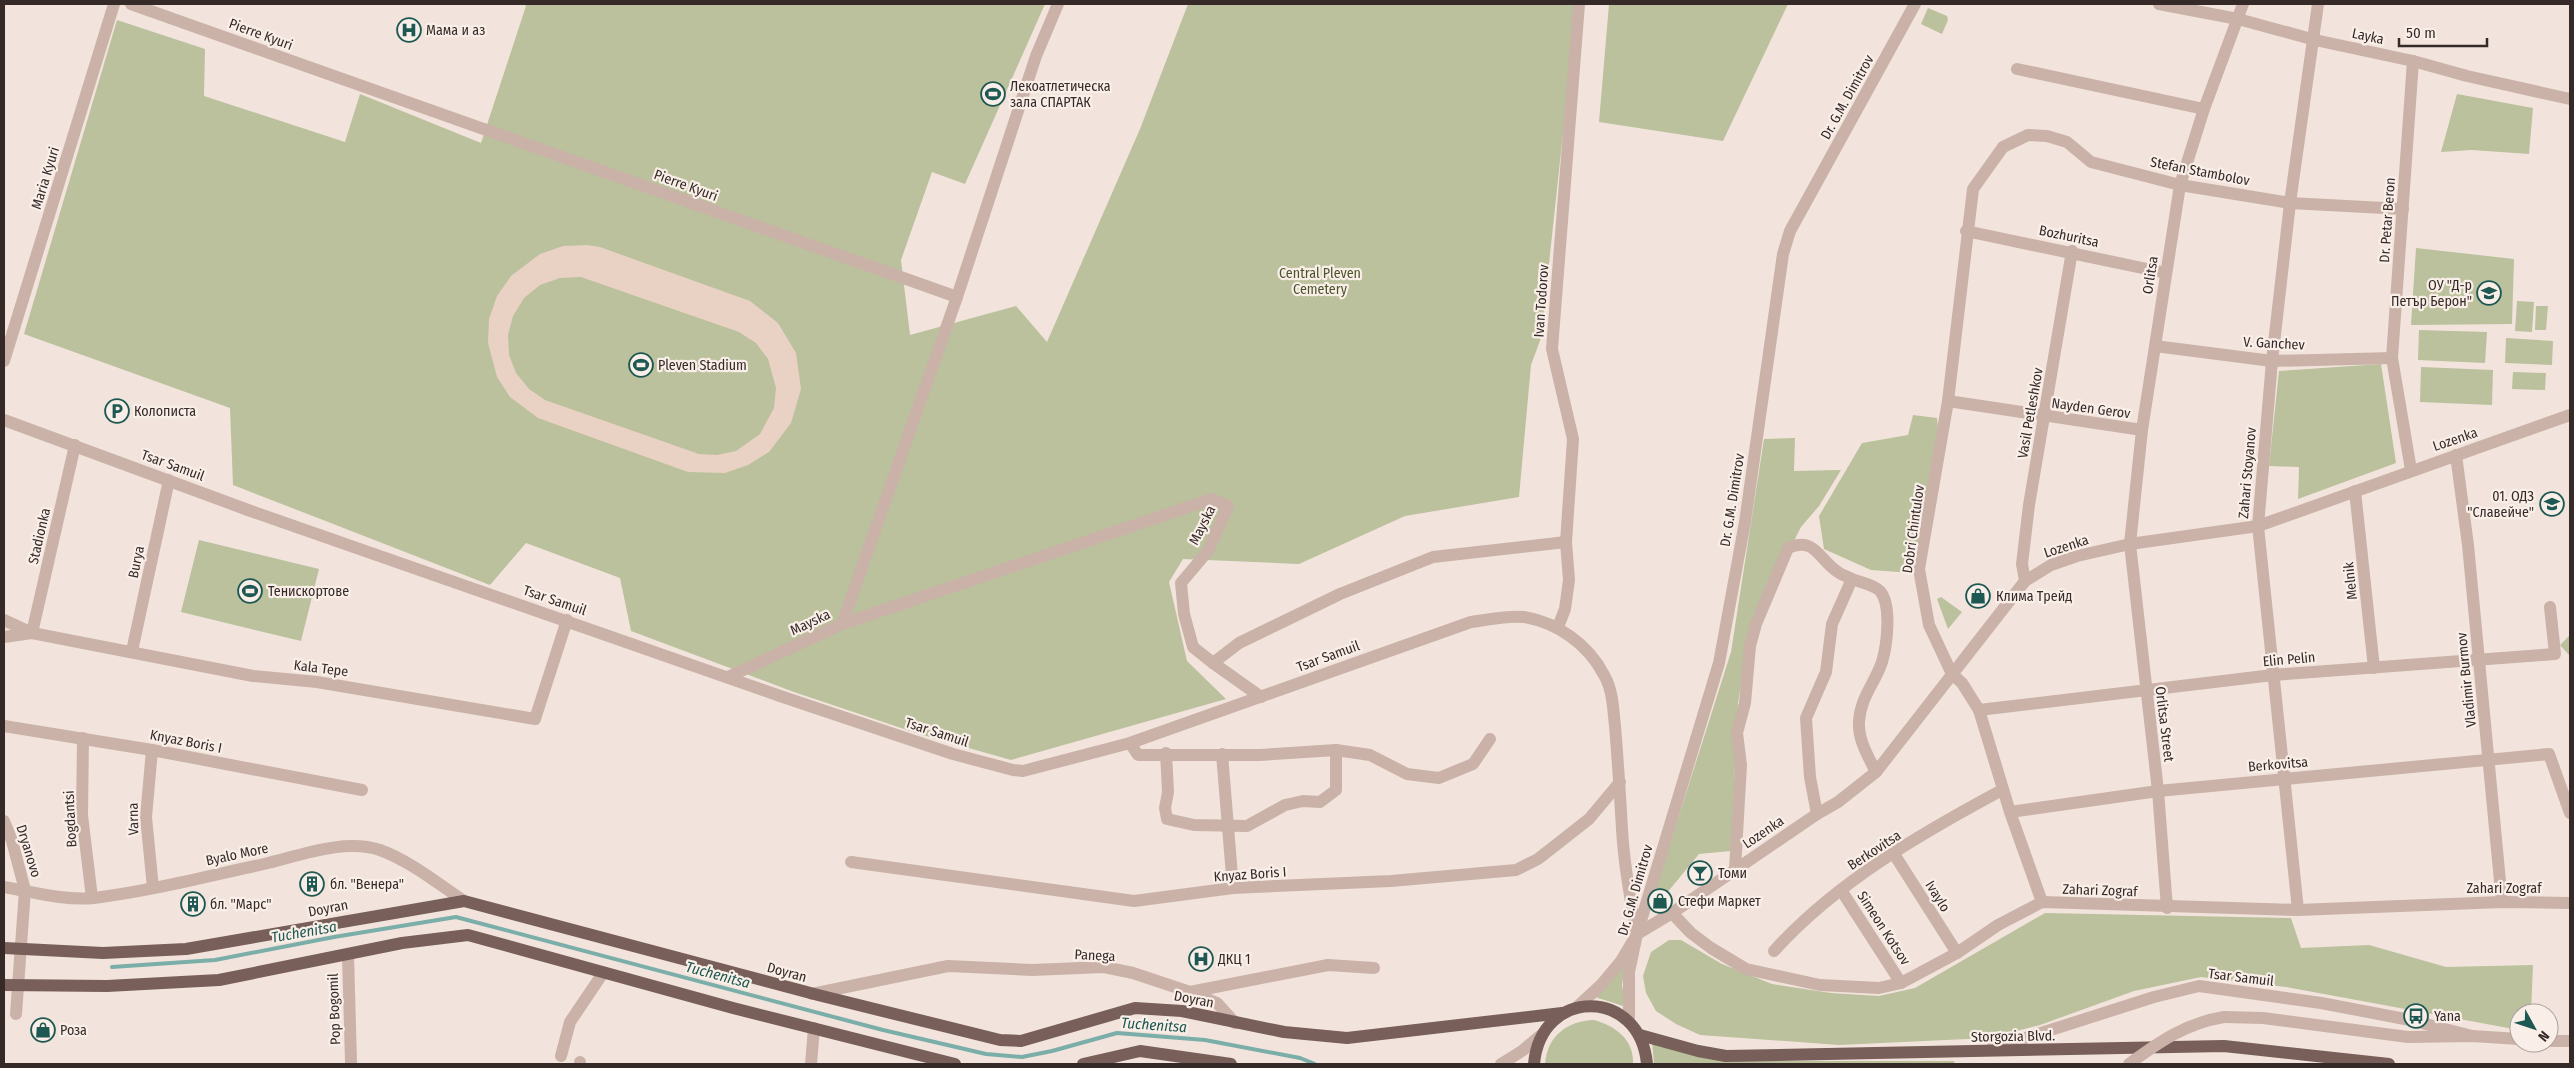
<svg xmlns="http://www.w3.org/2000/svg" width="2574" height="1068" viewBox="0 0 2574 1068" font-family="'Fira Sans Condensed',sans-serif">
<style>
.green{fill:#bac19c}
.plaza{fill:#e9d2c3;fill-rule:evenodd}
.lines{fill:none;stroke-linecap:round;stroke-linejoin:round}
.stream{stroke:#7baea8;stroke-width:4}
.minor{stroke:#cab2a8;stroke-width:12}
.major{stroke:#785f59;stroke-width:12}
.minor-bridge{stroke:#cab2a8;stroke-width:12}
.labels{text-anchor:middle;stroke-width:4.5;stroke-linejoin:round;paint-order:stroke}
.poi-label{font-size:14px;fill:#362a28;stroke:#f9efe8;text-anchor:start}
.street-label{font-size:14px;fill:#362a28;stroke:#f9efe8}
.park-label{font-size:14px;fill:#4c542c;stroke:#f9efe8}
.water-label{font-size:15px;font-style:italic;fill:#1e5852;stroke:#f9efe8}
</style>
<rect width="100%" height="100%" fill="#f2e4dc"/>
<g class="green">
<path d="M 524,4 L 1045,4 L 965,184 L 932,172 L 901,260 L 910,335 L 1016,306 L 1047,342 L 1140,129 L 1188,4 L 1574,4 L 1571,59 L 1541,338 L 1531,365 L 1519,497 L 1405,516 L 1299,564 L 1183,559 L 1169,582 L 1187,661 L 1226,699 L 1011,760 L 916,733 L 794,692 L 631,631 L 620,578 L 526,543 L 490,585 L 233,485 L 230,408 L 24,334 L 117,20 L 205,49 L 204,96 L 345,142 L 360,94 L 481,143 L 526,6 Z"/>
<path d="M 1609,4 L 1788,4 L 1723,141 L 1599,122 Z"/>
<path d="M 1928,8 L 1947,16 L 1948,20 L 1942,34 L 1921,24 Z"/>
<path d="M 2457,94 L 2533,108 L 2529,154 L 2472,150 L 2441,152 Z"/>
<path d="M 2416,248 L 2514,259 L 2512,324 L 2411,325 Z"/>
<path d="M 2517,301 L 2534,302 L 2532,332 L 2515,331 Z"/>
<path d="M 2536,306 L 2548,306 L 2546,330 L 2535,330 Z"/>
<path d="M 2419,330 L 2487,332 L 2485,363 L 2418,360 Z"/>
<path d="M 2506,338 L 2553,341 L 2552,365 L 2505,363 Z"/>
<path d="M 2381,364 L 2396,463 L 2298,499 L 2299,467 L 2269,466 L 2279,371 Z"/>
<path d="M 2421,367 L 2493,370 L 2492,405 L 2420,402 Z"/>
<path d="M 2513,372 L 2546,373 L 2545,390 L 2512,389 Z"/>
<path d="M 1913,415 L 1937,418 L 1938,428 L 1913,573 L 1871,570 L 1824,549 L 1819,516 L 1862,443 L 1908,435 Z"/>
<path d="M 1795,438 L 1794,471 L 1841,470 L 1819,506 L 1801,527 L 1760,608 L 1749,635 L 1738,703 L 1731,851 L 1699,854 L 1666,894 L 1656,888 L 1731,652 L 1764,439 Z"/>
<path d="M 199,540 L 319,569 L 301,641 L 181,612 Z"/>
<path d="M 1941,597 L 1962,612 L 1948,629 L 1937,599 Z"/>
<path d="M 2570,635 L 2570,656 L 2560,645 Z"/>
<path d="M 2045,913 L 2291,918 L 2301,948 L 2369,945 L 2446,967 L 2533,965 L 2531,1013 L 2519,1013 L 2519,1030 L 2286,987 L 2201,977 L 2134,991 L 2040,1025 L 1989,1038 L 1839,1045 L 1700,1035 L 1676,1024 L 1656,1011 L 1646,993 L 1643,976 L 1651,952 L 1669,940 L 1681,940 L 1722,964 L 1772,984 L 1831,993 L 1879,996 L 1915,988 Z"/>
<path d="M 1625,965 L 1622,985 L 1626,1007 L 1592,996 Z"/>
<path d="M 1594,1020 C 1616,1026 1634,1040 1633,1064 L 1545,1064 C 1547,1036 1567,1021 1594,1020 Z"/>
<path d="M 1652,1041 L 1778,1061 L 1954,1061 L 1955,1064 L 1654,1064 Z"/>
</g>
<path class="plaza" d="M 587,245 L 600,247 L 750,301 L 778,323 L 796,353 L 801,389 L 791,423 L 769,452 L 748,465 L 725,473 L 688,472 L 538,418 L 510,397 L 497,377 L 488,343 L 489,319 L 497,296 L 511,276 L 540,254 L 563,246 ZM 581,277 L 739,332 L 756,343 L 768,359 L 776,388 L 774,408 L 760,434 L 736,451 L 717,455 L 699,454 L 545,400 L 529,389 L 516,373 L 509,355 L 508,335 L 513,316 L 524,298 L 540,285 L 560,278 Z"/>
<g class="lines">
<path class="stream" d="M 112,967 L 215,960 L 334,937 L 456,917 L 883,1030 L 986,1054 L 1022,1057 L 1052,1051 L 1117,1033 L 1205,1040 L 1300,1058 L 1315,1064"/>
<g class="minor">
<path d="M 131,4 L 957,297"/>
<path d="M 2159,4 L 2238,19 L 2315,40 L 2413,61 L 2467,76 L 2570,99"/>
<path d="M 2017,69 L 2204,109"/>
<path d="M 1966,231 L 2166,273"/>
<path d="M 2155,346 L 2272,361 L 2392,358"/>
<path d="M 4,361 L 114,4"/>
<path d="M 1948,401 L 2142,430"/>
<path d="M 4,420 L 248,510 L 780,696 L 953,754 L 1013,770 L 1023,771 L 1130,743 L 1471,622 C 1488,620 1507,615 1524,617 C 1558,623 1588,644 1604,675 C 1613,690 1613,709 1615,726 C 1618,761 1620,795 1622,829 C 1624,865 1630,899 1637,934"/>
<path d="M 2456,455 L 2468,545 L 2502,902"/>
<path d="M 2411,470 L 2392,358 L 2413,61"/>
<path d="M 2355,491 L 2374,668"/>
<path d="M 1852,579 C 1860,582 1875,585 1880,591 C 1892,605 1887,645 1882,662 C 1875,683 1860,698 1859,722 C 1858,740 1868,756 1876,772"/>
<path d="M 2025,581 L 2022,564 L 2029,505 L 2072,251"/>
<path d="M 4,620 L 32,633 L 253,676 L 317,682 L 535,719 L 567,620"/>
<path d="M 842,624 L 957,297 L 1036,56 L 1058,4"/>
<path d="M 1558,627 L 1565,609 L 1569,580 L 1566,542 L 1573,439 L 1552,349 L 1579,4"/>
<path d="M 4,637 L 32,633 L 75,445"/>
<path d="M 132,651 L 169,480"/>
<path d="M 1213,663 L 1261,697"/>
<path d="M 728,677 L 842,624 L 1212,499 L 1228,506 L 1208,551 L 1181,583 L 1184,614 L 1193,647 L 1213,663 L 1239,643 L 1340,594 L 1433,557 L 1566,542"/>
<path d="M 1979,710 L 2273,675 L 2555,654 L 2550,607"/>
<path d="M 4,726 L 152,750 L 362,790"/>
<path d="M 83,738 L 82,815 L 92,898"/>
<path d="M 1130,743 L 1138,755 L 1260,755 L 1336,750 L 1370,755 L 1407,774 L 1439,778 L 1473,764 L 1490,739"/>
<path d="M 152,750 L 146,817 L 153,888"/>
<path d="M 1166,753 L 1168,792 L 1165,808 L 1167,819 L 1194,825 L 1247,826 L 1285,805 L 1303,801 L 1320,802 L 1336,790 L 1336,750"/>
<path d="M 1222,754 L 1233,888"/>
<path d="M 2010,812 L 2158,791 L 2549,754 L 2570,813"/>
<path d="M 4,821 L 12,841 L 25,890 L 16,1014"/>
<path d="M 1894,854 L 1957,953"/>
<path d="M 851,862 L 1134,901 L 1233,888 L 1391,881 L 1516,870 L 1538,859 L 1589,819 L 1620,782"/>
<path d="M 1735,869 L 1741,765 L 1737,733 L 1745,703 L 1750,646 L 1756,624 L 1788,548 C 1815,536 1819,560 1838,572 C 1842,575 1848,577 1852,579 L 1832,624 L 1826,672 L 1806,718 L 1810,777 L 1817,814"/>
<path d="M 4,887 C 33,892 64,901 94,898 C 151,891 208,876 264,864 C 299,856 344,838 380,850 C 410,861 437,883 464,901"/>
<path d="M 1841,890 L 1901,983"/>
<path d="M 2042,902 L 2010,812 L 1979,710 L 1962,683 L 1952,674 L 1929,625 L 1919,569 L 1948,401 L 1973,189 L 2003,147 L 2028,135 L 2047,136 L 2067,142 L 2091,162 L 2180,185 L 2290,203 L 2403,209"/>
<path d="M 2167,908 L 2158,791 L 2130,544 L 2142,430 L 2180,185 L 2204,109 L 2243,4"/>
<path d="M 2298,910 L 2258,526 L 2272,361 L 2290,203 L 2318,4"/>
<path d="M 1672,913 L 1691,933 L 1711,948 L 1746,969 L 1820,985 L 1879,988 L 1901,983 L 1957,953 L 1998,925 L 2042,902 L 2298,910 L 2502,902 L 2570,903"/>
<path d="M 1774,951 C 1836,882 1922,833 2002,790"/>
<path d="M 348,955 L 351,1062"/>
<path d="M 1190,992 L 1217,1003 L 1235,1023"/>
<path d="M 812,994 L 948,966 L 1032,970 L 1104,967 L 1133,973 L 1190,992 L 1328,965 L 1374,968"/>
<path d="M 1576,1008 L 1601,985 L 1621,961 L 1637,934 L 1672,913 L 1817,814 L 1838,802 L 1876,772 L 2025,581 L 2051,565 L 2077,556 L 2130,544 L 2258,526 L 2570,415"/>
<path d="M 2224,1017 L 2263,1018 L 2408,1037 L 2472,1036 L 2519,1039"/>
<path d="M 1629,1021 L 1629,972 L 1637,934 L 1719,663 L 1745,522 L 1783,254 L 1790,231 L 1915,4"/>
<path d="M 2549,1041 L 2570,1041"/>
<path d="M 1991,1049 L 2154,997 L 2199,986 L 2321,1003 L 2410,1020 L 2472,1036"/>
<path d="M 561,1056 L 570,1022 L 603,973"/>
<path d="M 580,1064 L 580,1062"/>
<path d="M 811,1064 L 814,1028"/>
<path d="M 1501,1064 L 1522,1051 L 1541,1035"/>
</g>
<g class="major">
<path d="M 4,948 L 103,953 L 186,949 L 464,901 L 818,995 L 1000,1040 L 1021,1041 L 1135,1008 L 1182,1011 L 1284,1032 L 1347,1038 L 1562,1013"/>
<path d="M 4,985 L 107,986 L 219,980 L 402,943 L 468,935 L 733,1008 L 955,1064"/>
<path d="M 1640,1035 L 1698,1051 L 1726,1056 L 2224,1046 L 2389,1064"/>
<path d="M 1083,1064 L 1140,1051 L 1231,1064"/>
<path d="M 1534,1064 C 1541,987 1640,987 1647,1064"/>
</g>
<path class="minor-bridge" d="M 2129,1064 C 2159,1042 2186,1023 2224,1017"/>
</g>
<defs>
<g id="hospital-ring" transform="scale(1.25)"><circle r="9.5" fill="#f9efe8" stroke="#1e5852" stroke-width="1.5"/><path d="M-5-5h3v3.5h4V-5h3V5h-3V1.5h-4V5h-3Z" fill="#1e5852"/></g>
<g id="stadium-ring" transform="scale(1.25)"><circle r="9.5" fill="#f9efe8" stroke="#1e5852" stroke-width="1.5"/><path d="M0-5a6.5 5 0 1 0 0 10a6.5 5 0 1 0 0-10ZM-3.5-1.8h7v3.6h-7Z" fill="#1e5852"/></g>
<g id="school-ring" transform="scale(1.25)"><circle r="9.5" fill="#f9efe8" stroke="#1e5852" stroke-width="1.5"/><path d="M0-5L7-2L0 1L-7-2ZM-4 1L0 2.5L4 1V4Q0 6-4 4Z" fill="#1e5852"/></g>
<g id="parking-ring" transform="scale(1.25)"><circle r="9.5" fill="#f9efe8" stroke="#1e5852" stroke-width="1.5"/><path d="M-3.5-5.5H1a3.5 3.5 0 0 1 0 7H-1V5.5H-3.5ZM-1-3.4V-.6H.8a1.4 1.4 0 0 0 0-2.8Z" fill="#1e5852"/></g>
<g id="shop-ring" transform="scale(1.25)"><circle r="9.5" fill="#f9efe8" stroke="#1e5852" stroke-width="1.5"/><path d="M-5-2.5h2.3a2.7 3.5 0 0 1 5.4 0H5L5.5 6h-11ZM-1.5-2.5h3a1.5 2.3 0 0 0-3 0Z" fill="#1e5852"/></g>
<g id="bar-ring" transform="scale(1.25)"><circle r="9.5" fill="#f9efe8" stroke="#1e5852" stroke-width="1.5"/><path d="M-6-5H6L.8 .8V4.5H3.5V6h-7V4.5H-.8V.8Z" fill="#1e5852"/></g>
<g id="building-ring" transform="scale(1.25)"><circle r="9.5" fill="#f9efe8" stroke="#1e5852" stroke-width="1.5"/><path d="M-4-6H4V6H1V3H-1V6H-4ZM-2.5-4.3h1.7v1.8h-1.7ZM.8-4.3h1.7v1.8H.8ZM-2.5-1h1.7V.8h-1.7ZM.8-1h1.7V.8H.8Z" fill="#1e5852"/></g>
<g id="bus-ring" transform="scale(1.25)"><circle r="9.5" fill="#f9efe8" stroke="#1e5852" stroke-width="1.5"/><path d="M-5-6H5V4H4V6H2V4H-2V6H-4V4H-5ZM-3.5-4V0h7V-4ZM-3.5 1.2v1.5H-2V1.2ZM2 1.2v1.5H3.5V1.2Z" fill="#1e5852"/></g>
</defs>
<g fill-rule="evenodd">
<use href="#hospital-ring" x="409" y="30"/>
<use href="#stadium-ring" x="993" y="94"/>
<use href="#school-ring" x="2489" y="293"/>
<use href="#stadium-ring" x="641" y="365"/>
<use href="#parking-ring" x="117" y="411"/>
<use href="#school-ring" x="2552" y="504"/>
<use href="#stadium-ring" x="250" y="591"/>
<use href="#shop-ring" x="1978" y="596"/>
<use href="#bar-ring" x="1700" y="873"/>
<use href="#building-ring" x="312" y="884"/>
<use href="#shop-ring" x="1660" y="901"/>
<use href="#building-ring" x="193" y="904"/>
<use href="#hospital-ring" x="1201" y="959"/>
<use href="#bus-ring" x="2416" y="1016"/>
<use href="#shop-ring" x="43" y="1030"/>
</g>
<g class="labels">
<g class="poi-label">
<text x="426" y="35">Мама и аз</text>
<text x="1010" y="91">Лекоатлетическа<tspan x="1010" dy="16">зала СПАРТАК</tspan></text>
<text x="2472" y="290" text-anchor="end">ОУ "Д-р<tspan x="2472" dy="16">Петър Берон"</tspan></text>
<text x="658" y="370">Pleven Stadium</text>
<text x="134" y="416">Колописта</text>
<text x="2534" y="501" text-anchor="end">01. ОДЗ<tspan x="2534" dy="16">"Славейче"</tspan></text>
<text x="268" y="596">Тенискортове</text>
<text x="1996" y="601">Клима Трейд</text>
<text x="1718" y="878">Томи</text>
<text x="330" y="889">бл. "Венера"</text>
<text x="1678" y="906">Стефи Маркет</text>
<text x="210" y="909">бл. "Марс"</text>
<text x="1218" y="964">ДКЦ 1</text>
<text x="2434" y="1021">Yana</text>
<text x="60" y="1035">Роза</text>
</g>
<g class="street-label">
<text transform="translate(261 34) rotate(20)" y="5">Pierre Kyuri</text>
<text transform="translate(2368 36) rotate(12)" y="5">Layka</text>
<text transform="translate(1847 97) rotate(-61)" y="5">Dr. G.M. Dimitrov</text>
<text transform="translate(2200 171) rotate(11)" y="5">Stefan Stambolov</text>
<text transform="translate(45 178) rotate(-73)" y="5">Maria Kyuri</text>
<text transform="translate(686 185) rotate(20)" y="5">Pierre Kyuri</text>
<text transform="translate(2387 220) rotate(-86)" y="5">Dr. Petar Beron</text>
<text transform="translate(2069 236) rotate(12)" y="5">Bozhuritsa</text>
<text transform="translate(2150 275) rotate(-81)" y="5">Orlitsa</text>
<text transform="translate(1541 301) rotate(-86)" y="5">Ivan Todorov</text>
<text transform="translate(2274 343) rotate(3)" y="5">V. Ganchev</text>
<text transform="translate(2091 408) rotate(8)" y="5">Nayden Gerov</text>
<text transform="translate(2030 413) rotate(-80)" y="5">Vasil Petleshkov</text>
<text transform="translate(2455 439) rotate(-19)" y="5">Lozenka</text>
<text transform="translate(173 465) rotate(20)" y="5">Tsar Samuil</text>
<text transform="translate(2247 473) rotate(-85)" y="5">Zahari Stoyanov</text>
<text transform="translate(1732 500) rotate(-81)" y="5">Dr. G.M. Dimitrov</text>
<text transform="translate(1202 525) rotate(-63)" y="5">Mayska</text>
<text transform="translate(1913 529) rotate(-82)" y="5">Dobri Chintulov</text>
<text transform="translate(39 536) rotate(-77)" y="5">Stadionka</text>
<text transform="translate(2066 546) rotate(-18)" y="5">Lozenka</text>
<text transform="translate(136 562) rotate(-78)" y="5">Burya</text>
<text transform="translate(2350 581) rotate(-96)" y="5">Melnik</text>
<text transform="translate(555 600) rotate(19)" y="5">Tsar Samuil</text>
<text transform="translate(810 622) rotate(-25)" y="5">Mayska</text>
<text transform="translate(1328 656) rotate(-20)" y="5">Tsar Samuil</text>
<text transform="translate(2289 659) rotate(-5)" y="5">Elin Pelin</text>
<text transform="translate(321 668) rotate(7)" y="5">Kala Tepe</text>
<text transform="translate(2466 680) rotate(-96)" y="5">Vladimir Burmov</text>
<text transform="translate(2165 724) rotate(83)" y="5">Orlitsa Street</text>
<text transform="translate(937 732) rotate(18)" y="5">Tsar Samuil</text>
<text transform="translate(186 741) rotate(11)" y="5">Knyaz Boris I</text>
<text transform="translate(2278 764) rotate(-5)" y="5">Berkovitsa</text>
<text transform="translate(70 819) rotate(-93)" y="5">Bogdantsi</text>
<text transform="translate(133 819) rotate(-91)" y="5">Varna</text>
<text transform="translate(1763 832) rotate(-34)" y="5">Lozenka</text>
<text transform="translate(1874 850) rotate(-33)" y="5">Berkovitsa</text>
<text transform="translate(29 851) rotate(73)" y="5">Dryanovo</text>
<text transform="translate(237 854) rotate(-12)" y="5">Byalo More</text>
<text transform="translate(1250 874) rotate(-4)" y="5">Knyaz Boris I</text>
<text x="2504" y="893">Zahari Zograf</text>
<text transform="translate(1635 890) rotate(-74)" y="5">Dr. G.M. Dimitrov</text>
<text transform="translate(2100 890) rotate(2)" y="5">Zahari Zograf</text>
<text transform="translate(1938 896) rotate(58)" y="5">Ivaylo</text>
<text transform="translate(328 908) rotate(-11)" y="5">Doyran</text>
<text transform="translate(1884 928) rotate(57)" y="5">Simeon Kotsov</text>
<text transform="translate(1095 955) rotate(3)" y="5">Panega</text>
<text transform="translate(787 972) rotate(15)" y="5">Doyran</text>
<text transform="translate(2241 977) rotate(7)" y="5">Tsar Samuil</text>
<text transform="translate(1194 999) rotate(11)" y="5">Doyran</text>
<text transform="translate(334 1009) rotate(-92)" y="5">Pop Bogomil</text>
<text transform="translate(2013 1036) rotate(-1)" y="5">Storgozia Blvd.</text>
</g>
<g class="park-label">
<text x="1320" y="278">Central Pleven<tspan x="1320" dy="16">Cemetery</tspan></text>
</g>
<g class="water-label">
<text transform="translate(304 932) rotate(-10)" y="5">Tuchenitsa</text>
<text transform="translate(718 975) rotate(15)" y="5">Tuchenitsa</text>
<text transform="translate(1154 1025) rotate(4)" y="5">Tuchenitsa</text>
</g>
</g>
<rect width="2574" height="1068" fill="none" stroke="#362a28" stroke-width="10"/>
<g transform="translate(2534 1028) rotate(130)"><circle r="24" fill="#f9efe8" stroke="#aba09b"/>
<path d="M0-4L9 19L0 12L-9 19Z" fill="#1e5852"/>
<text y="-8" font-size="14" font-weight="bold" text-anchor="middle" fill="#362a28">N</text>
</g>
<path d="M2399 38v8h88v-8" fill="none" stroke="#362a28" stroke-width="2.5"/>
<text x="2406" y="38" font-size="15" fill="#362a28" stroke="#f9efe8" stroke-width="4" paint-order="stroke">50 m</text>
</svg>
